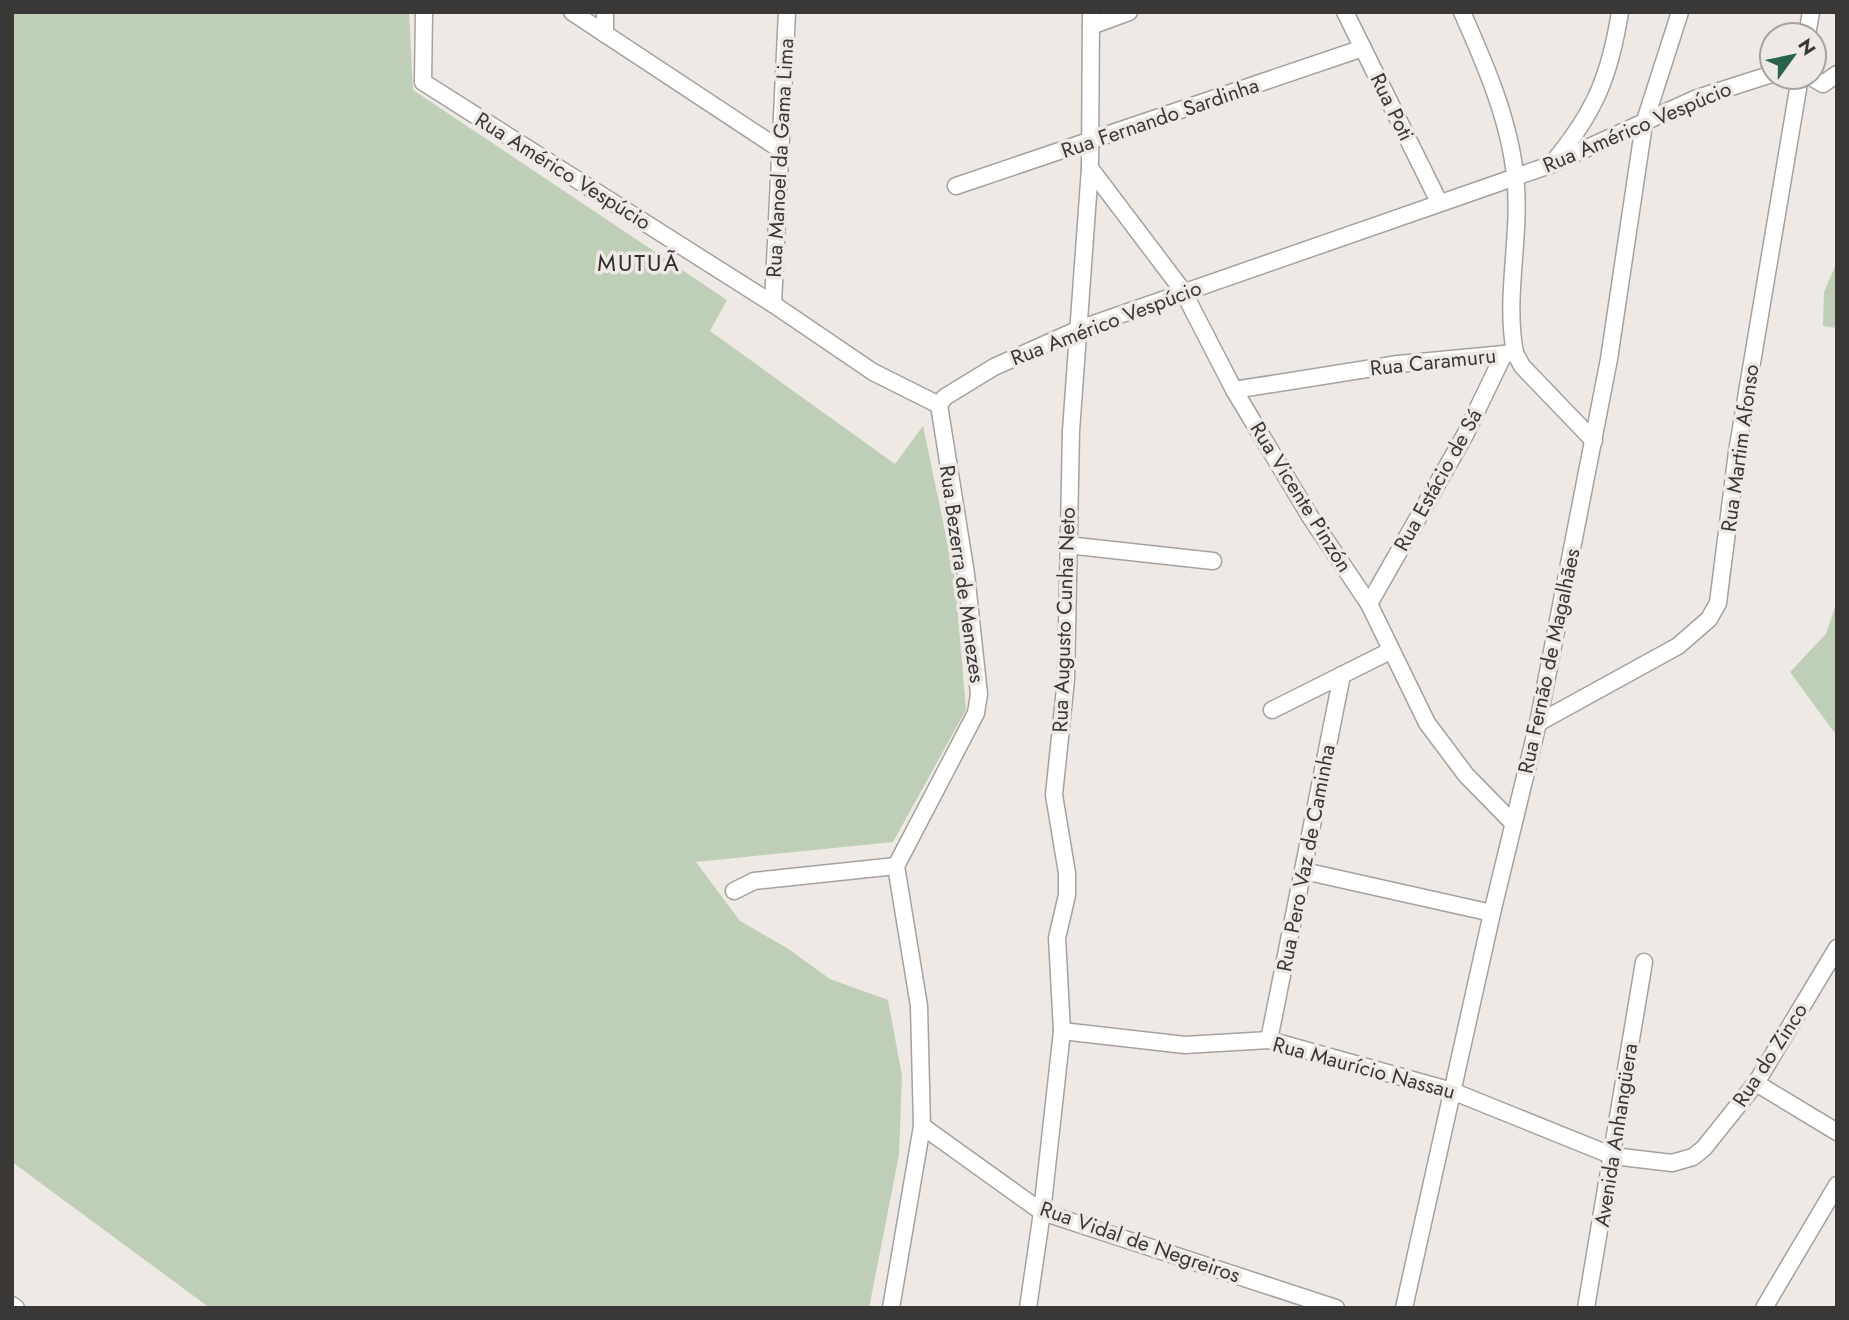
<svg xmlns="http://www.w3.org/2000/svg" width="1849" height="1320" viewBox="0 0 1849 1320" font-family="Jost,sans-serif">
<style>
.green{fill:#bfceb7}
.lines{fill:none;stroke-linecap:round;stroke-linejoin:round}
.minor-casing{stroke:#a6a19e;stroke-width:19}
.minor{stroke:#fff;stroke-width:16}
.labels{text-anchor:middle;stroke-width:7;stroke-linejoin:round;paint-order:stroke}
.street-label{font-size:21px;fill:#3a3836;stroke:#efe9e6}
.neighbourhood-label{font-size:23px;letter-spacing:2px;fill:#322e2b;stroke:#efe9e6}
</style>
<rect width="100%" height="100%" fill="#efe9e6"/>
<g class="green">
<path d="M 12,12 L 409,12 L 413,90 L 727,300 L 710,331 L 895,464 L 923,426 L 955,579 L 966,710 L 893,842 L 696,862 L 740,921 L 787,948 L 830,979 L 888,1000 L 902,1076 L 899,1155 L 869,1308 L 210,1308 L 12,1162 Z"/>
<path d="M 1837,262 L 1837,328 L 1823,326 L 1824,292 Z"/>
<path d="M 1837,601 L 1837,736 L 1790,672 L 1826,634 Z"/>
</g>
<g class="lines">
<g class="minor-casing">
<g id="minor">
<path d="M 424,12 L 423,82 L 773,304 L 873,372 L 939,405"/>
<path d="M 572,12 L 781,150"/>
<path d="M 1345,12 L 1439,202"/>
<path d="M 1462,12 C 1485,64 1509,119 1515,175 C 1522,234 1504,295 1515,353"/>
<path d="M 1091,26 L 1129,12"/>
<path d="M 605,34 L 605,12"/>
<path d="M 1807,35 L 1811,12"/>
<path d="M 1811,77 L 1823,84 L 1837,74"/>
<path d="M 1554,161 C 1595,112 1610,75 1620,12"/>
<path d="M 1090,168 L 1183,291 L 1234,390 L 1311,518 L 1369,604 L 1427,723 L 1466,775 L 1513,823"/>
<path d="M 956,186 L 1363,48"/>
<path d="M 773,304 L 787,12"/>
<path d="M 1234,390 L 1398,364 L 1515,353 L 1522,366 L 1594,441"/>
<path d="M 939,405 L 945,397 L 994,367 L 1079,329 L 1550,165 L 1697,98 L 1772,74"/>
<path d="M 1067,545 L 1213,561"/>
<path d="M 1369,604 L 1465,435 L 1504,354"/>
<path d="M 1272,710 L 1390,651"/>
<path d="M 1538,723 L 1678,646 L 1709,619 L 1718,603 L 1737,452 L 1800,77"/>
<path d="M 1304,871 L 1492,913"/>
<path d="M 734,891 L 754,881 L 896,866"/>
<path d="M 1062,1031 L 1185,1045 L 1269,1040 L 1452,1091 L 1613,1156 L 1672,1163 L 1693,1157 L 1704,1148 L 1756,1083 L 1837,948"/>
<path d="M 1269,1040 L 1342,675"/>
<path d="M 1756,1083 L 1837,1132"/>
<path d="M 922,1126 L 1042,1212 L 1336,1308"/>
<path d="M 12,1305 L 16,1308"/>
<path d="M 891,1308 L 922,1126 L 919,1006 L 896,866 L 976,713 L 979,694 L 966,574 L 939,405"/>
<path d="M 1028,1308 L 1042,1212 L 1062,1031 L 1057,938 L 1067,895 L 1067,873 L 1054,795 L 1066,679 L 1071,431 L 1090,168 L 1091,12"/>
<path d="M 1404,1308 L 1492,913 L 1538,723 L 1609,359 L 1644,124 L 1680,12"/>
<path d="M 1586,1308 L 1644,962"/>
<path d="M 1764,1308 L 1837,1185"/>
</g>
</g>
<use href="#minor" class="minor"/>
</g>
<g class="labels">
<g class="street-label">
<text transform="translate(1392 107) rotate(64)" y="7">Rua Poti</text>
<text transform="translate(1160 118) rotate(-19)" y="7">Rua Fernando Sardinha</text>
<text transform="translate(1637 127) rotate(-23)" y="7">Rua Américo Vespúcio</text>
<text transform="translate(780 158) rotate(-87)" y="7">Rua Manoel da Gama Lima</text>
<text transform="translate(563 171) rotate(32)" y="7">Rua Américo Vespúcio</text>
<text transform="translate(1106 323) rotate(-21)" y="7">Rua Américo Vespúcio</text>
<text transform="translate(1433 362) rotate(-6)" y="7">Rua Caramuru</text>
<text transform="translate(1740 448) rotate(-82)" y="7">Rua Martim Afonso</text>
<text transform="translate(1438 480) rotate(-61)" y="7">Rua Estácio de Sá</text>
<text transform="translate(1301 497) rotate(58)" y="7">Rua Vicente Pinzón</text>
<text transform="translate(962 574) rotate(82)" y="7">Rua Bezerra de Menezes</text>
<text transform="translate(1064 620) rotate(-88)" y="7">Rua Augusto Cunha Neto</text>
<text transform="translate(1549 661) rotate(-78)" y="7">Rua Fernão de Magalhães</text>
<text transform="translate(1306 858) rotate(-79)" y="7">Rua Pero Vaz de Caminha</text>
<text transform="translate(1770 1055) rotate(-57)" y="7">Rua do Zinco</text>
<text transform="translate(1364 1068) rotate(15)" y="7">Rua Maurício Nassau</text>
<text transform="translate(1616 1135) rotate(-81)" y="7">Avenida Anhangüera</text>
<text transform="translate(1140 1242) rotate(19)" y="7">Rua Vidal de Negreiros</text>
</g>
<g class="neighbourhood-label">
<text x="639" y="271">MUTUÃ</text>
</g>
</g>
<rect width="1849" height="1320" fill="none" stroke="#3a3836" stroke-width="28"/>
<g transform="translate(1793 56) rotate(57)"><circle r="33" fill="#efe9e6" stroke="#a7a2a0" stroke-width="2"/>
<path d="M0-5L12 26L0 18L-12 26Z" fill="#2a624b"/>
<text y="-10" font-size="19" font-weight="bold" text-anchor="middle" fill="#3a3836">N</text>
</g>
</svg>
